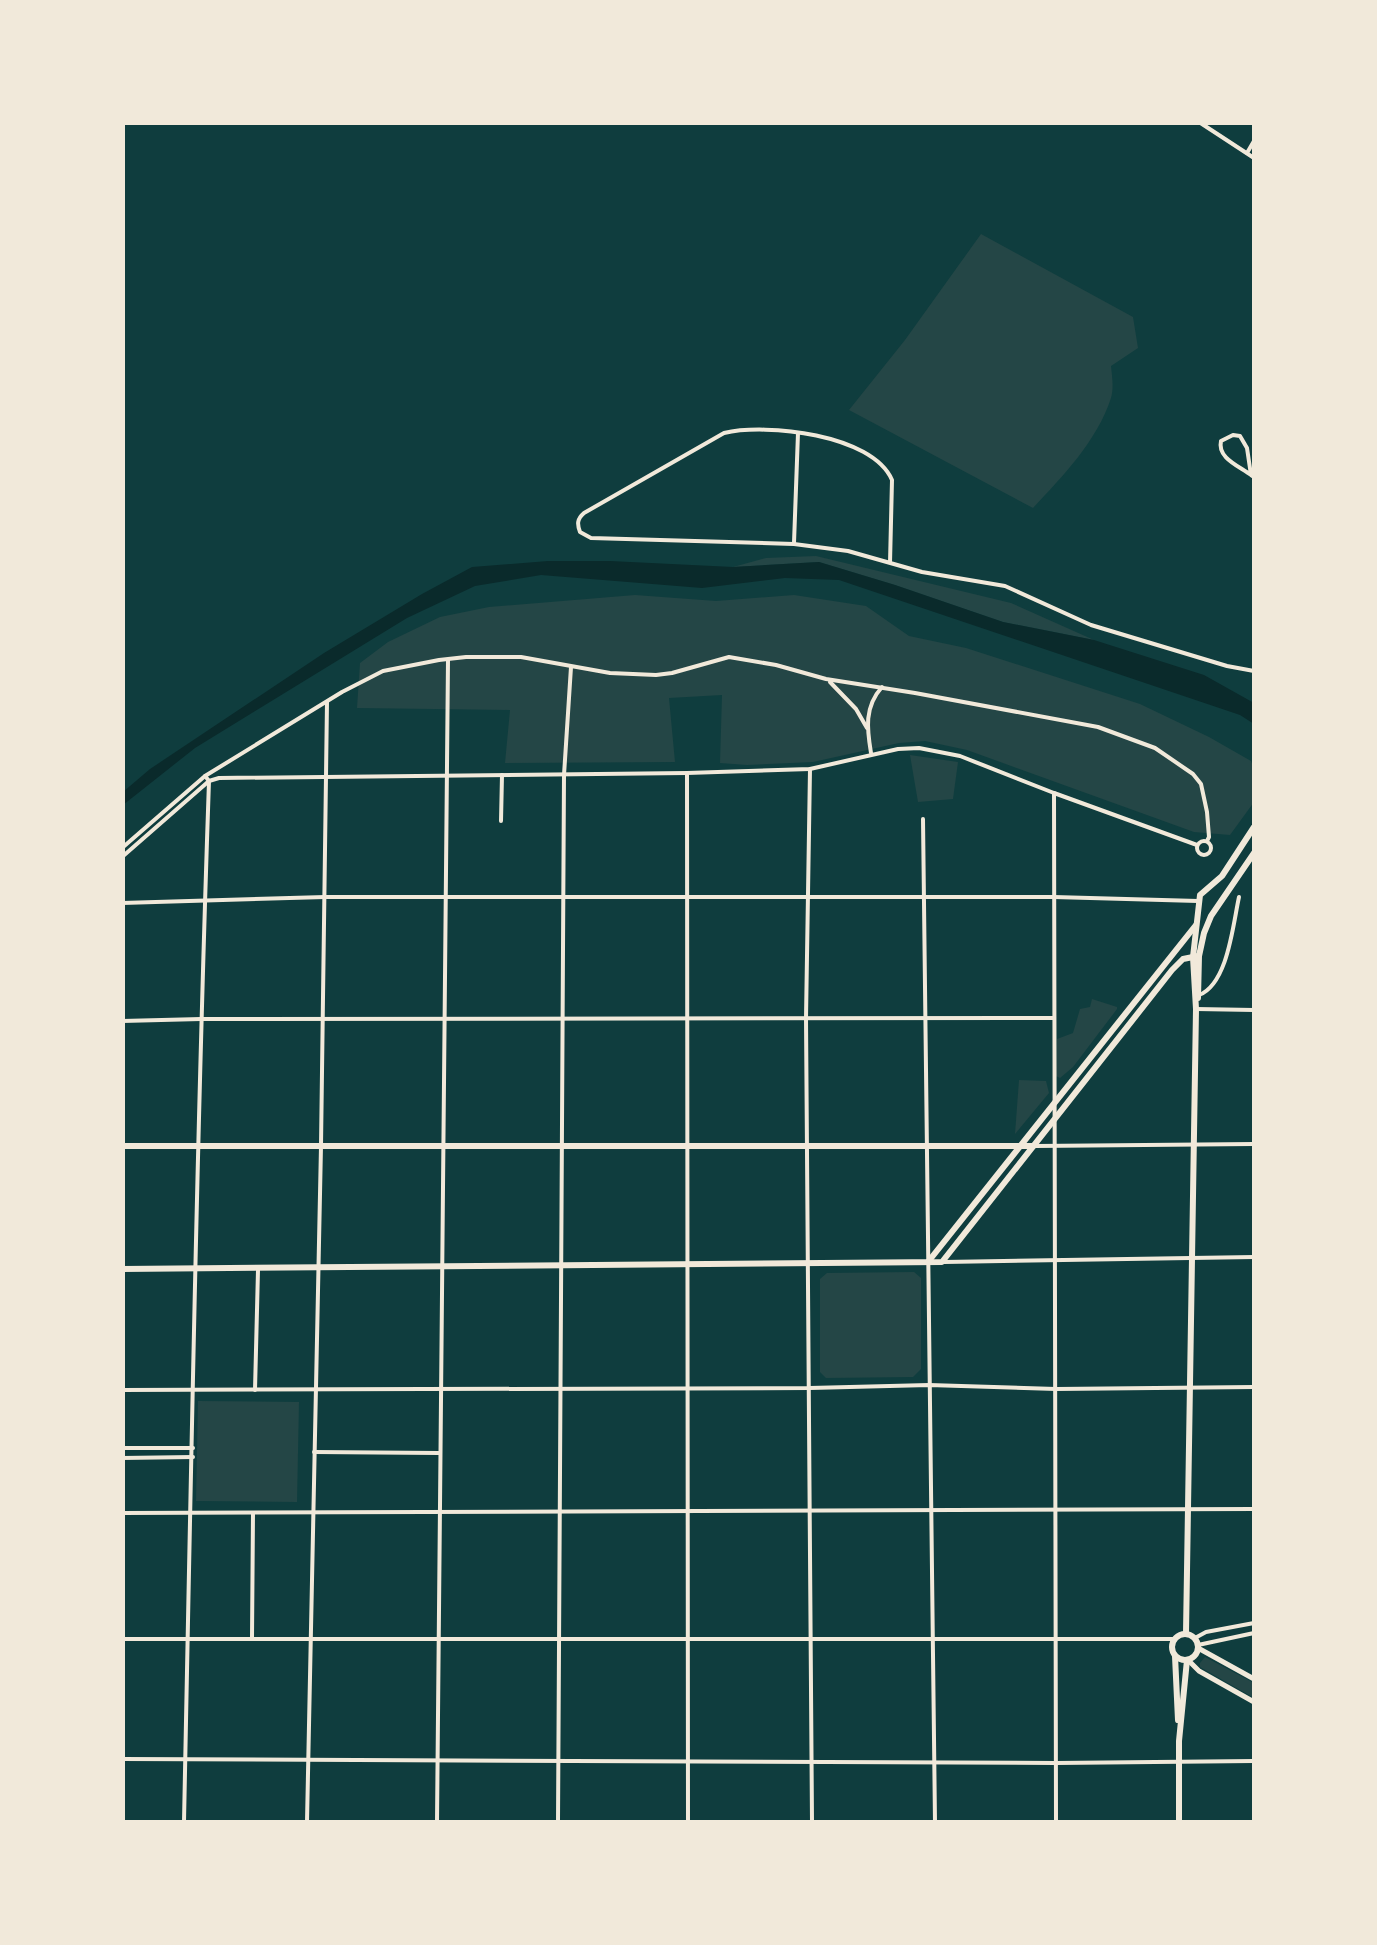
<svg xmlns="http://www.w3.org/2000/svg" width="1377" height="1945" viewBox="0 0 1377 1945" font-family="'Zilla Slab',serif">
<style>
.green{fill:#244646}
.water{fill:#0a2a2b}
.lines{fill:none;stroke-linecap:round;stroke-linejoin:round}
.minor{stroke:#f1e9da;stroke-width:4}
.tertiary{stroke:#f1e9da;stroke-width:5}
.secondary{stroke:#f1e9da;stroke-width:6}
.trunk{stroke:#f1e9da;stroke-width:6}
</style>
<rect width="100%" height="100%" fill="#0f3d3e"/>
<g class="green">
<path d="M 981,234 L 1133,317 L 1138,348 L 1111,366 C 1112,376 1114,388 1111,398 C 1097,441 1063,476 1033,508 L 849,410 L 905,340 Z"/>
<path d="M 816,556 L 1011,603 L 1094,640 L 1003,622 L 895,585 L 819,562 L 733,567 L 766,558 Z"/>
<path d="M 635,595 L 716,601 L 794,595 L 866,606 L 909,636 L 966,648 L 1140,704 L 1209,737 L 1251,761 L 1254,769 L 1254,802 L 1230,835 L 1194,832 L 967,750 L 925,741 L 899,743 L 813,762 L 747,765 L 720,763 L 722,695 L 669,698 L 675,762 L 505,763 L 510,710 L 357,708 L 360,663 L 388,642 L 440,617 L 489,607 Z"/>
<path d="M 910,755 L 958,762 L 953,799 L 918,802 Z"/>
<path d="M 1092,999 L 1117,1007 L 1117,1009 L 1073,1067 L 1060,1078 L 1056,1076 L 1057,1039 L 1073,1033 L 1080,1009 L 1090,1007 Z"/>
<path d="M 1019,1080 L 1046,1081 L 1049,1093 L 1015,1134 Z"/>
<path d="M 914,1272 L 921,1278 L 921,1369 L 913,1377 L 826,1378 L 820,1372 L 820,1279 L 827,1273 Z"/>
<path d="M 198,1401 L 299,1402 L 297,1502 L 196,1501 Z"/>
<path d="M 1205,1657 L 1254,1683 L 1254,1698 L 1200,1667 L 1200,1663 Z"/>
</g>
<path class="water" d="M 548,561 L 610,561 L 733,567 L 819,562 L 895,585 L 1003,622 L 1094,640 L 1204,675 L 1254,703 L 1254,724 L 1240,715 L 839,580 L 785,578 L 702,588 L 541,575 L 475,586 L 407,618 L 195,748 L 123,805 L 123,792 L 150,769 L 324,653 L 422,594 L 472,567 Z"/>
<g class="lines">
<g class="minor">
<path d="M 1199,122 L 1254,158"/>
<path d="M 1247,153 L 1254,141"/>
<path d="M 1251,475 L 1247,448 L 1240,436 L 1233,435 L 1221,441 C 1217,458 1239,466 1251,475 L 1254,477"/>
<path d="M 794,543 L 798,433"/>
<path d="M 890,563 L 892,480 C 872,434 766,423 724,433 L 584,513 C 577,519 577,524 580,532 L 591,538 L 794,544 L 848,551 L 922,572 L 1005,586 L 1091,625 L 1227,666 L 1254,671"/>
<path d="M 830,682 L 856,709 L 867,728"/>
<path d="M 871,753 C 867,729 864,707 882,687"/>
<path d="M 810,769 L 806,1018 L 812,1822"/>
<path d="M 687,773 L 688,1822"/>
<path d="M 1054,793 L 1056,1822"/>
<path d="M 923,819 L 935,1822"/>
<path d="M 501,821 L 502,775"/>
<circle cx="1204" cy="848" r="7"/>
<path d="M 122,848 L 205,776 L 342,692 L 383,671 L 439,660 L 466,657 L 521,657 L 610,673 L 656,675 L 672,673 L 729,657 L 776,665 L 826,679 L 915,693 L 1098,727 L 1155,748 L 1193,774 L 1201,784 L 1207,812 L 1209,837 L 1207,841"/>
<path d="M 122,857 L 209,781 L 219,778 L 687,773 L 810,769 L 898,749 L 919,748 L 960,756 L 1054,793 L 1197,845"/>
<path d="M 122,903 L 325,897 L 1054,897 L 1198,901"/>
<path d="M 1199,995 C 1228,984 1233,924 1239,897"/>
<path d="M 1196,1009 L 1254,1010"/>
<path d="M 122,1021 L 201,1019 L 1053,1018"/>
<path d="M 1035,1146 L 1254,1144"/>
<path d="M 944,1262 L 1254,1257"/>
<path d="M 122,1390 L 810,1388 L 929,1385 L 1056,1389 L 1254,1387"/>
<path d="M 255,1390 L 258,1270"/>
<path d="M 122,1448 L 193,1448"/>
<path d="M 314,1452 L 439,1453"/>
<path d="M 122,1458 L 193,1457"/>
<path d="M 122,1513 L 1254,1509"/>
<path d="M 252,1638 L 253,1513"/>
<path d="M 1195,1638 L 1206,1632 L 1254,1623"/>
<path d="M 122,1639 L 1174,1639"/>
<path d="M 1198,1645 L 1254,1633"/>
<path d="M 122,1759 L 1056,1763 L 1254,1761"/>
<path d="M 184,1822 C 191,1475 197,1128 209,781 L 205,776"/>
<path d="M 307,1822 L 321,1146 L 327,702"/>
<path d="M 437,1822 L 448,660"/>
<path d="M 558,1822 L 564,775 L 571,667"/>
</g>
<g class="tertiary">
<path d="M 1198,1648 L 1254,1679"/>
<path d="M 1188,1660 L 1199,1671 L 1254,1702"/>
</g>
<g class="secondary">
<path d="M 122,1146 L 1033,1146"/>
<path d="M 928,1262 L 1196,925"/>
<path d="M 122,1269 L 942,1262 L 1172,970 L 1183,959 L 1198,956"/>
</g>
<g class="trunk">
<path d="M 1198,998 L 1199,956 L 1204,933 L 1211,916 L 1254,853"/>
<path d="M 1186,1633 L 1196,1009 L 1193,957 L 1200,895 L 1222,876 L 1254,827"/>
<circle cx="1185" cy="1647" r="13"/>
<path d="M 1175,1656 L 1178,1720"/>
<path d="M 1179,1822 L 1179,1741 L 1187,1660"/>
</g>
</g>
<rect width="1377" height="1945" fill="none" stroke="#f1e9da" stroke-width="250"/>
</svg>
